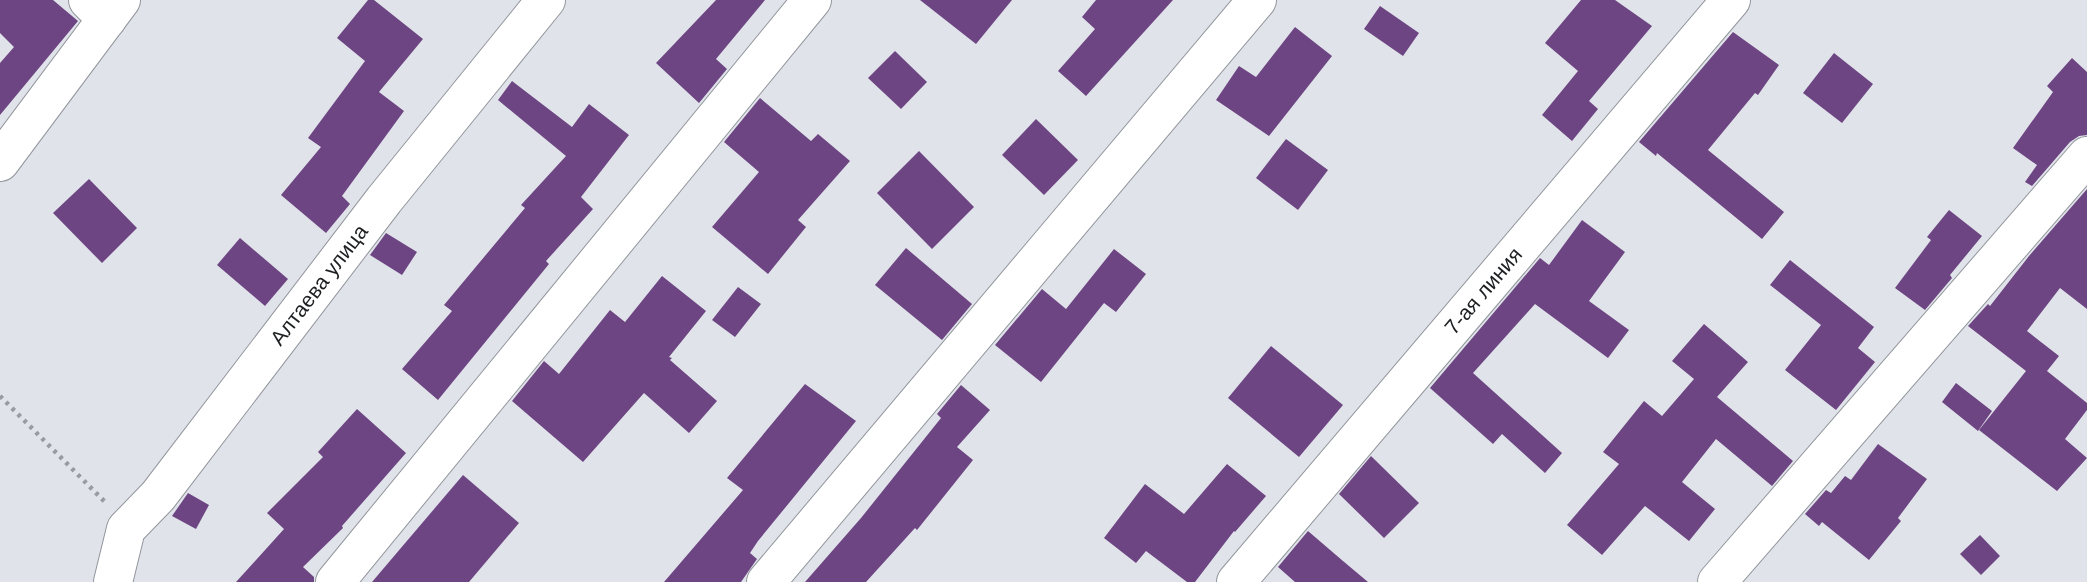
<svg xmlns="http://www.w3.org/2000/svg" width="2087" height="582" viewBox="0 0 2087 582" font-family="Arial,sans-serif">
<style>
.building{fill:#6e4583}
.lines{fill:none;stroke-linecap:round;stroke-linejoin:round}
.street-casing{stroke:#92969c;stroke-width:40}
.secondary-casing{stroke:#92969c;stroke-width:40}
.path{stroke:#989b9f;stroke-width:4.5;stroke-dasharray:3.5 5;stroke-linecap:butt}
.street{stroke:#fff;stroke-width:38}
.secondary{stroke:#fff;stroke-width:38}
.labels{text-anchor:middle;stroke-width:7;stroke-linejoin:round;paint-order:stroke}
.street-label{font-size:21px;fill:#1d1f21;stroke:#e0e4ea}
</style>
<rect width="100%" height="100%" fill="#e0e4ea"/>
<g class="building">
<path d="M 0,0 L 53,0 L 78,21 L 0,115 L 0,63 L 14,47 L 0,33 Z"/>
<path d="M 368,0 L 374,0 L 423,39 L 379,92 L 404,111 L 342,196 L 350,204 L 326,233 L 281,195 L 321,147 L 308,138 L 365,61 L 337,38 Z"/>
<path d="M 716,0 L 765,0 L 716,59 L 727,69 L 699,103 L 656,63 Z"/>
<path d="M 920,0 L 1012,0 L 976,44 Z"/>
<path d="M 1096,0 L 1173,0 L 1086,96 L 1058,71 L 1095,29 L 1082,17 Z"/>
<path d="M 1581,0 L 1615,0 L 1652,26 L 1589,101 L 1598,109 L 1572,141 L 1542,115 L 1578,71 L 1545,43 Z"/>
<path d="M 1380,6 L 1419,33 L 1403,56 L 1364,29 Z"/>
<path d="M 1295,27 L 1332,56 L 1269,136 L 1216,100 L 1239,66 L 1256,77 Z"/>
<path d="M 1733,32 L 1779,65 L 1758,95 L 1755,93 L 1708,150 L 1784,212 L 1762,239 L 1657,153 L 1656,156 L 1639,142 Z"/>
<path d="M 895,51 L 927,82 L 901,109 L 868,78 Z"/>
<path d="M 1834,53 L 1873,84 L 1842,123 L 1803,93 Z"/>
<path d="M 2072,58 L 2087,72 L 2087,135 L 2079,136 L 2070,142 L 2032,186 L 2025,182 L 2037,165 L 2013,148 L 2053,92 L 2047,86 Z"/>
<path d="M 512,81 L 572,127 L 589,104 L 629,135 L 581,197 L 593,209 L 546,261 L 549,264 L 438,400 L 402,369 L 452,311 L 444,305 L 525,208 L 521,205 L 566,156 L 498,100 Z"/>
<path d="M 760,98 L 811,141 L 818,134 L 850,161 L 798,220 L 806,227 L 768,274 L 712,227 L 759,172 L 724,142 Z"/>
<path d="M 1036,119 L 1078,160 L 1044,195 L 1002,155 Z"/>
<path d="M 1286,139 L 1328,170 L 1298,210 L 1256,178 Z"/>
<path d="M 919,151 L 974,207 L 932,249 L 877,193 Z"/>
<path d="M 89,179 L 137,228 L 102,263 L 53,213 Z"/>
<path d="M 2087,189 L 2087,309 L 2060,288 L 2027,331 L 2059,356 L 2047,371 L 2087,403 L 2087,410 L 2065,439 L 2087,458 L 2057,491 L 1979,430 L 2026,371 L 1968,326 L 1988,304 L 1990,306 L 2029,256 Z"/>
<path d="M 1949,210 L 1982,236 L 1950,275 L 1952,278 L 1925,310 L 1895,288 L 1931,240 L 1927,237 Z"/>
<path d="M 1582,220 L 1625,252 L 1589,301 L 1629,330 L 1608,358 L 1535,304 L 1473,373 L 1562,453 L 1545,473 L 1502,434 L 1493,444 L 1430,388 L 1540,258 L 1549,265 Z"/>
<path d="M 386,233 L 417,252 L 402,275 L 370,255 Z"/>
<path d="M 240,238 L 288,279 L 265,306 L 217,265 Z"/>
<path d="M 906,248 L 972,304 L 942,340 L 875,285 Z"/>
<path d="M 1114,249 L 1146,274 L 1116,312 L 1104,303 L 1041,382 L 995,345 L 1042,289 L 1066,309 Z"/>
<path d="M 1790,260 L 1874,327 L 1858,348 L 1875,362 L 1836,410 L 1785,370 L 1821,325 L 1770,285 Z"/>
<path d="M 662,276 L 706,311 L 669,357 L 672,358 L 670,360 L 717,401 L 689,433 L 644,393 L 583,462 L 512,401 L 544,361 L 559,374 L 610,310 L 625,322 Z"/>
<path d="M 738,287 L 761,304 L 735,337 L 712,320 Z"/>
<path d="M 1704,324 L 1748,362 L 1717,397 L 1793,461 L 1772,486 L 1716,439 L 1682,482 L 1715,509 L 1689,541 L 1645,506 L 1602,555 L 1567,525 L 1619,464 L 1603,452 L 1644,401 L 1662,416 L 1694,379 L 1672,361 Z"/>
<path d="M 1271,346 L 1343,405 L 1299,457 L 1228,398 Z"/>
<path d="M 1956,383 L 1992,411 L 1978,431 L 1942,402 Z"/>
<path d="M 805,384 L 856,421 L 758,541 L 750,553 L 757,559 L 741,582 L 664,582 L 743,490 L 727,478 Z"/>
<path d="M 961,385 L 990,410 L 957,447 L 973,460 L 917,530 L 915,528 L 866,582 L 805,582 L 861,518 L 941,418 L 937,414 Z"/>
<path d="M 357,409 L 406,453 L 342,526 L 343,528 L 303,567 L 314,577 L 314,582 L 236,582 L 284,529 L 267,513 L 323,457 L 318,452 Z"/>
<path d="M 1878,444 L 1927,479 L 1898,518 L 1901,521 L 1869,560 L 1822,522 L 1819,526 L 1805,514 L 1826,490 L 1831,493 L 1845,476 L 1851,480 Z"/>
<path d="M 1371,456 L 1419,503 L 1384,538 L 1339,494 Z"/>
<path d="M 1227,464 L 1266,496 L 1235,532 L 1234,531 L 1195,582 L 1187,582 L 1146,551 L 1136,563 L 1104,538 L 1145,484 L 1184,514 Z"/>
<path d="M 463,475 L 519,523 L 469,582 L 372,582 Z"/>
<path d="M 188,493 L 209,505 L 196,529 L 172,516 Z"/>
<path d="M 1308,531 L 1343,561 L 1368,582 L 1295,582 L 1278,567 Z"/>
<path d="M 1980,535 L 2000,556 L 1981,575 L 1960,554 Z"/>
</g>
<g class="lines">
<g class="street-casing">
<g id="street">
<path d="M 88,0 L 107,19"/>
<path id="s1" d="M 113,582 L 126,529 L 158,496 L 384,200 L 546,0"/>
<path d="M 335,582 L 812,0"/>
<path d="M 766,582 L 1257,0"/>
<path id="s2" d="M 1236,582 L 1731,0"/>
<path d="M 1717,582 L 2087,156"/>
</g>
</g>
<g class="secondary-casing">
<path id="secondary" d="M 0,162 L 121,0"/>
</g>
<path class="path" d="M 0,396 L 105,502"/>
<use href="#street" class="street"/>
<use href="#secondary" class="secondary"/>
</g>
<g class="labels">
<g class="street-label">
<text dy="7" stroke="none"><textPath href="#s1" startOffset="366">Алтаева улица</textPath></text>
<text dy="7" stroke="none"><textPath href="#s2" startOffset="382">7-ая линия</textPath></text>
</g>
</g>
</svg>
